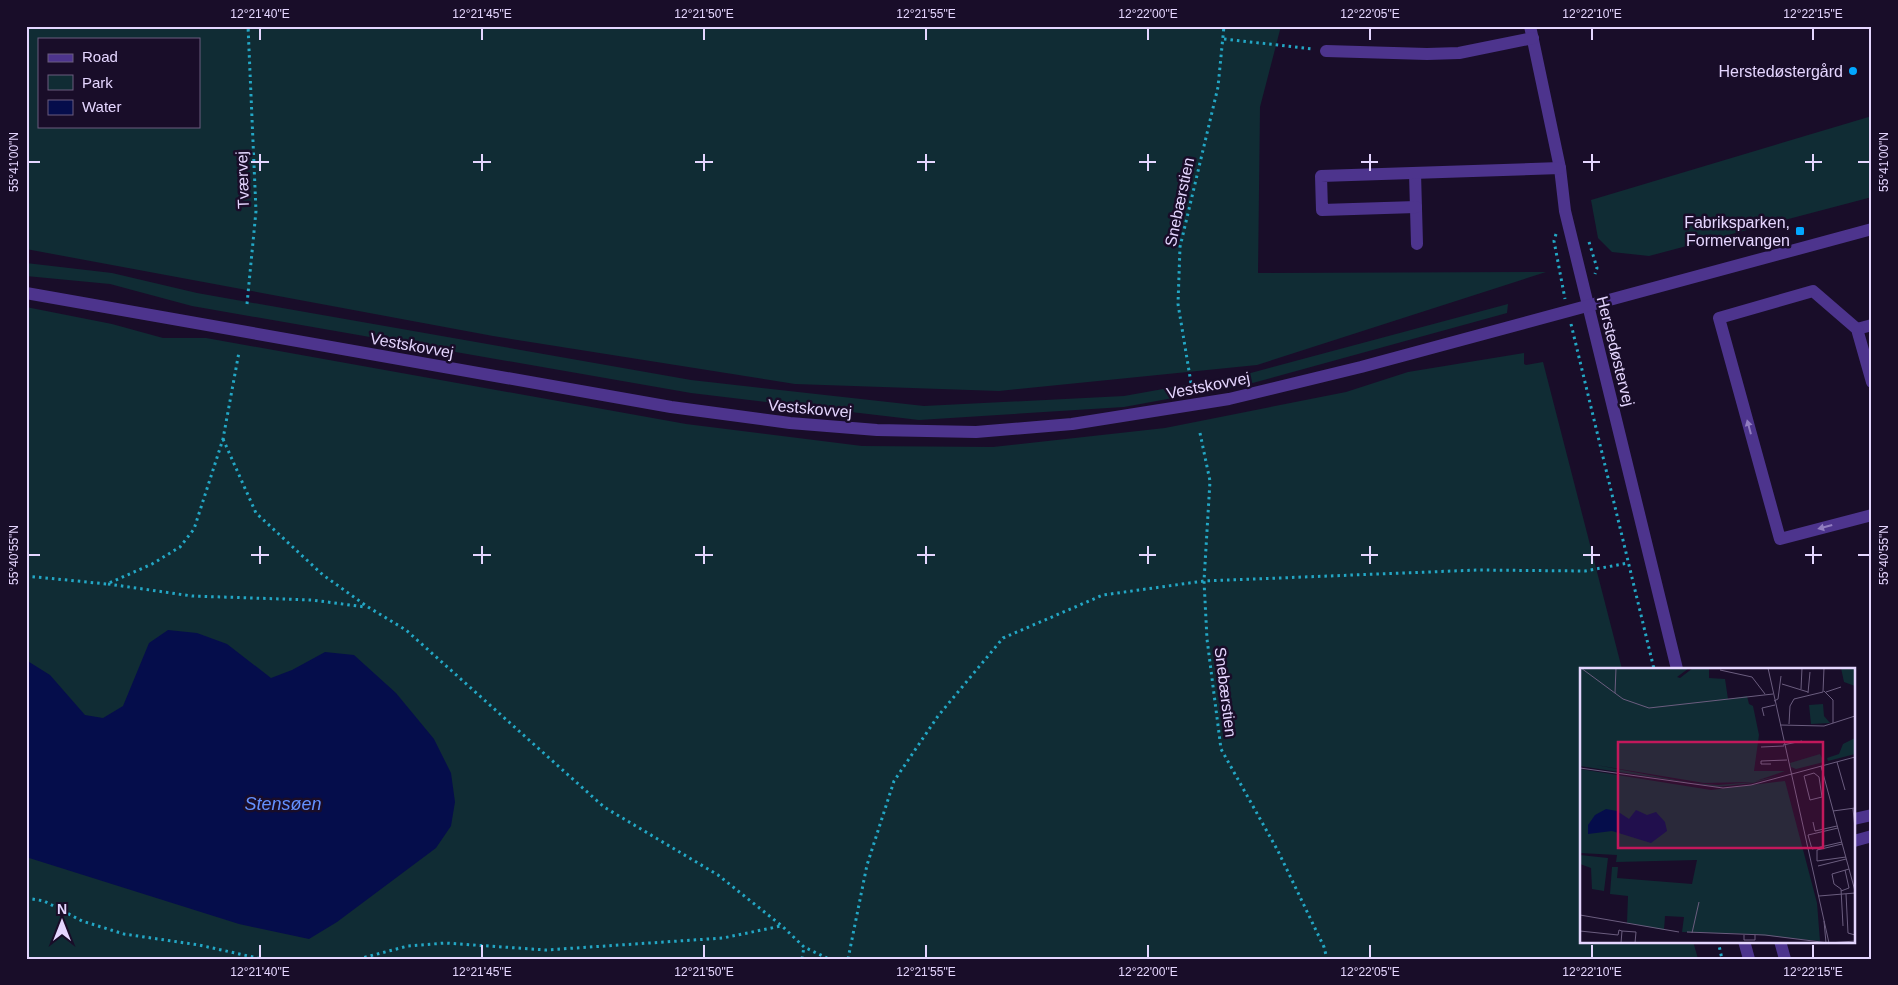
<svg xmlns="http://www.w3.org/2000/svg" width="1898" height="985" viewBox="0 0 1898 985" font-family="Arial,sans-serif">
<style>
.green{fill:#102c34;fill-rule:evenodd}
.water{fill:#050d4b}
.lines{fill:none;stroke-linecap:round;stroke-linejoin:round}
.path{stroke:#23a7c5;stroke-width:3;stroke-dasharray:2.5 4;stroke-linecap:butt}
.minor{stroke:#4d348d;stroke-width:12}
.oneway{fill:#917dc0}
.ticks{fill:none;stroke:#e5d6ff;stroke-width:2}
.poi-dot{fill:#02a7ff;stroke:#190d29;stroke-width:2}
.labels{text-anchor:middle;stroke-width:5;stroke-linejoin:round;paint-order:stroke}
.poi-label{font-size:16px;fill:#e5d6ff;stroke:#190d29;text-anchor:end}
.street-label{font-size:16px;fill:#e5d6ff;stroke:#190d29}
.water-label{font-size:18px;font-style:italic;fill:#6491ff;stroke:#190d29}
.inset-road{fill:none;stroke:#6b5d7f;stroke-width:1}
.view{fill:#c2185b;fill-opacity:0.15;stroke:#c2185b;stroke-width:2.5}
.inset-edge{fill:none;stroke:#e5d6ff;stroke-width:2.5}
.neatline{fill:none;stroke:#e5d6ff;stroke-width:2}
.ticks-label{font-size:12px;text-anchor:middle;fill:#e5d6ff}
</style>
<rect width="100%" height="100%" fill="#190d29"/>
<g class="green">
<path d="M 26,26 L 1281,26 L 1260,107 L 1258,273 L 1546,272 L 1257,365 L 999,391 L 795,384 L 493,336 L 26,249 ZM 39,39 L 199,39 L 199,126 L 39,126 Z"/>
<path d="M 1872,116 L 1872,197 L 1649,256 L 1612,252 L 1598,238 L 1591,200 Z"/>
<path d="M 26,263 L 112,273 L 197,293 L 691,380 L 924,406 L 1124,396 L 1247,374 L 1508,304 L 1507,313 L 1249,384 L 1124,407 L 919,420 L 691,393 L 192,306 L 110,284 L 26,276 Z"/>
<path d="M 26,307 L 112,324 L 163,338 L 206,338 L 686,424 L 862,446 L 993,447 L 1165,428 L 1346,392 L 1408,372 L 1524,353 L 1524,364 L 1526,365 L 1543,362 L 1622,669 L 1582,669 L 1582,941 L 1693,941 L 1698,959 L 26,959 Z"/>
</g>
<path class="water" d="M 168,630 L 197,633 L 227,644 L 271,678 L 292,670 L 325,652 L 354,655 L 396,693 L 434,739 L 451,773 L 455,802 L 451,826 L 436,848 L 337,922 L 309,939 L 239,924 L 26,857 L 26,660 L 50,675 L 85,715 L 103,718 L 123,706 L 149,643 Z"/>
<g class="lines">
<g class="path">
<path d="M 1224,39 L 1313,49"/>
<path d="M 1556,234 L 1554,241 L 1565,299"/>
<path d="M 1589,242 L 1597,268 L 1595,274"/>
<path d="M 247,304 L 256,211 L 248,26"/>
<path d="M 1571,324 L 1654,669"/>
<path d="M 1191,383 L 1178,304 L 1180,247 L 1218,87 L 1224,26"/>
<path d="M 1200,433 L 1210,481 L 1204,581 L 1207,639 L 1221,749 L 1278,851 L 1324,947 L 1327,959"/>
<path d="M 223,439 L 256,513 L 323,575 L 368,607 L 406,630 L 604,807 L 718,875 L 782,926 L 804,947 L 829,959"/>
<path d="M 26,576 L 107,584 L 152,564 L 180,547 L 194,529 L 223,439 L 239,352"/>
<path d="M 108,584 L 192,596 L 312,600 L 365,607"/>
<path d="M 26,898 L 44,901 L 82,921 L 124,934 L 199,945 L 262,959"/>
<path d="M 1718,941 L 1722,959"/>
<path d="M 358,959 L 408,946 L 445,943 L 546,950 L 723,938 L 781,926"/>
<path d="M 802,959 L 804,947"/>
<path d="M 848,959 L 867,865 L 894,781 L 938,716 L 1003,638 L 1103,595 L 1204,581 L 1478,570 L 1585,571 L 1628,563"/>
</g>
<g class="minor">
<path d="M 1530,26 L 1560,168 L 1565,211 L 1677,669"/>
<path d="M 1326,51 L 1427,54 L 1459,53 L 1533,38"/>
<path d="M 1415,173 L 1417,244"/>
<path d="M 1416,207 L 1322,210 L 1321,176 L 1560,168"/>
<path d="M 26,293 L 671,407 L 790,423 L 877,430 L 976,432 L 1072,424 L 1229,399 L 1361,367 L 1872,229"/>
<path d="M 1857,329 L 1872,325"/>
<path d="M 1872,382 L 1857,329 L 1813,291 L 1719,318 L 1780,539 L 1872,515"/>
<path d="M 1854,819 L 1872,815"/>
<path d="M 1854,841 L 1872,836"/>
<path d="M 1744,941 L 1749,959"/>
<path d="M 1780,941 L 1785,959"/>
</g>
</g>
<defs><path id="oneway-solid" d="M-6-.8H1V-3.2L6.5 0L1 3.2V.8H-6Z" transform="scale(1.25)"/></defs>
<g class="oneway">
<use href="#oneway-solid" transform="translate(1749 427) rotate(-105)"/>
<use href="#oneway-solid" transform="translate(1825 527) rotate(165)"/>
</g>
<path class="ticks" d="M 260,28 L 260,40M 482,28 L 482,40M 704,28 L 704,40M 926,28 L 926,40M 1148,28 L 1148,40M 1370,28 L 1370,40M 1592,28 L 1592,40M 1813,28 L 1813,40M 260,154 L 260,171M 482,154 L 482,171M 704,154 L 704,171M 926,154 L 926,171M 1148,154 L 1148,171M 1370,154 L 1370,171M 1592,154 L 1592,171M 1813,154 L 1813,171M 28,162 L 40,162M 251,162 L 269,162M 473,162 L 491,162M 695,162 L 713,162M 917,162 L 935,162M 1139,162 L 1156,162M 1361,162 L 1378,162M 1583,162 L 1600,162M 1805,162 L 1822,162M 1858,162 L 1870,162M 260,546 L 260,564M 482,546 L 482,564M 704,546 L 704,564M 926,546 L 926,564M 1148,546 L 1148,564M 1370,546 L 1370,564M 1592,546 L 1592,564M 1813,546 L 1813,564M 28,555 L 40,555M 251,555 L 269,555M 473,555 L 491,555M 695,555 L 713,555M 917,555 L 935,555M 1139,555 L 1156,555M 1361,555 L 1378,555M 1583,555 L 1600,555M 1805,555 L 1822,555M 1858,555 L 1870,555M 260,945 L 260,958M 482,945 L 482,958M 704,945 L 704,958M 926,945 L 926,958M 1148,945 L 1148,958M 1370,945 L 1370,958M 1592,945 L 1592,958M 1813,945 L 1813,958"/>
<g class="poi-dot">
<circle cx="1853" cy="71" r="5"/>
<rect x="1795" y="226" width="10" height="10" rx="2.5"/>
</g>
<g class="labels">
<g class="poi-label">
<text x="1843" y="77">Herstedøstergård</text>
<text x="1790" y="228">Fabriksparken,<tspan x="1790" dy="18">Formervangen</tspan></text>
</g>
<g class="street-label">
<text transform="translate(242 180) rotate(-92)" y="6">Tværvej</text>
<text transform="translate(1179 202) rotate(-78)" y="6">Snebærstien</text>
<text transform="translate(412 345) rotate(10)" y="6">Vestskovvej</text>
<text transform="translate(1616 351) rotate(76)" y="6">Herstedøstervej</text>
<text transform="translate(1208 385) rotate(-11)" y="6">Vestskovvej</text>
<text transform="translate(810 408) rotate(5)" y="6">Vestskovvej</text>
<text transform="translate(1226 692) rotate(83)" y="6">Snebærstien</text>
</g>
<g class="water-label">
<text x="283" y="810">Stensøen</text>
</g>
</g>
<g transform="translate(1580 668)">
<rect width="275" height="275" fill="#190d29"/>
<path d="M 0,0 L 109,0 L 97,9 L 100,10 L 113,0 L 129,0 L 129,10 L 145,11 L 148,31 L 167,28 L 169,36 L 173,38 L 179,67 L 174,103 L 205,103 L 176,113 L 201,107 L 173,115 L 137,119 L 0,98 ZM 16,97 L 124,115 L 173,114 L 138,117 L 112,115 ZM 245,0 L 275,0 L 275,18 L 264,14 L 261,0 ZM 243,36 L 244,48 L 250,55 L 231,56 L 229,37 ZM 275,70 L 275,86 L 248,93 L 247,90 L 259,86 L 263,76 ZM 240,86 L 244,94 L 216,101 L 211,99 L 210,95 ZM 0,101 L 131,122 L 205,113 L 237,235 L 240,273 L 168,266 L 102,264 L 104,249 L 85,248 L 84,262 L 47,255 L 48,228 L 30,226 L 32,199 L 38,199 L 37,210 L 112,216 L 117,192 L 36,194 L 37,187 L 0,185 ZM 0,187 L 28,190 L 24,223 L 12,221 L 11,200 L 0,196 Z" fill="#102c34" fill-rule="evenodd"/>
<path d="M 26,141 L 37,143 L 49,151 L 56,142 L 67,147 L 76,144 L 85,154 L 87,163 L 71,175 L 32,163 L 8,166 L 8,157 L 15,147 Z" fill="#050d4b"/>
<path class="inset-road" d="M 1,0 L 43,31 L 69,40 L 193,26M 188,0 L 249,275M 140,2 L 172,9 L 185,26M 202,16 L 228,24M 221,21 L 222,0M 244,23 L 253,32 L 253,55M 246,24 L 261,19M 35,25 L 36,0M 228,25 L 230,4M 194,33 L 198,31 L 201,8M 184,48 L 182,40 L 195,37M 209,56 L 210,38 L 214,31 L 243,24 L 244,0M 200,57 L 244,58 L 275,48M 203,77 L 222,73M 181,79 L 204,78M 257,94 L 265,122M 191,96 L 181,96 L 181,93 L 207,92M 241,98 L 275,223M 0,100 L 143,120 L 171,117 L 275,89M 234,105 L 239,109 L 242,129 L 230,132 L 224,108 ZM 273,141 L 275,160M 253,143 L 275,140M 233,154 L 235,163 L 257,158M 258,160 L 228,167 L 232,181 L 262,174M 262,176 L 237,182 L 237,193 L 266,189M 238,198 L 266,191M 261,223 L 269,220 L 265,202M 266,226 L 268,265 L 275,267M 239,228 L 275,225M 0,247 L 99,264M 244,253 L 246,275M 263,258 L 261,221 L 254,216 L 252,206 L 269,201M 0,263 L 38,267 L 39,262 L 42,263M 107,264 L 185,267 L 249,275 L 275,273M 112,265 L 119,234M 164,267 L 164,272 L 175,272 L 175,267M 41,275 L 42,263 L 56,264 L 55,275"/>
<path class="view" d="M 38,74 L 243,74 L 243,180 L 38,180 Z"/>
<rect width="275" height="275" class="inset-edge"/>
</g>
<rect width="1898" height="985" fill="none" stroke="#190d29" stroke-width="55"/>
<rect x="38" y="38" width="162" height="90" fill="#190d29" stroke="#6b5d7f"/>
<rect x="48" y="54" width="25" height="8" fill="#4d348d" stroke="#6b5d7f"/>
<text x="82" y="62" font-size="15" fill="#e5d6ff">Road</text>
<rect x="48" y="75" width="25" height="15" fill="#102c34" stroke="#6b5d7f"/>
<text x="82" y="88" font-size="15" fill="#e5d6ff">Park</text>
<rect x="48" y="100" width="25" height="15" fill="#050d4b" stroke="#6b5d7f"/>
<text x="82" y="112" font-size="15" fill="#e5d6ff">Water</text>
<g transform="translate(62 922)" stroke="#190d29" stroke-width="4" paint-order="stroke">
<path d="M0-4L9 19L0 12L-9 19Z" fill="#e5d6ff"/>
<text y="-8" font-size="14" font-weight="bold" text-anchor="middle" fill="#e5d6ff">N</text>
</g>
<rect x="28" y="28" width="1842" height="930" class="neatline"/>
<g class="ticks-label">
<text x="260" y="18">12°21'40"E</text>
<text x="482" y="18">12°21'45"E</text>
<text x="704" y="18">12°21'50"E</text>
<text x="926" y="18">12°21'55"E</text>
<text x="1148" y="18">12°22'00"E</text>
<text x="1370" y="18">12°22'05"E</text>
<text x="1592" y="18">12°22'10"E</text>
<text x="1813" y="18">12°22'15"E</text>
<text transform="translate(14 162) rotate(-90)" y="4">55°41'00"N</text>
<text transform="translate(1884 162) rotate(-90)" y="4">55°41'00"N</text>
<text transform="translate(14 555) rotate(-90)" y="4">55°40'55"N</text>
<text transform="translate(1884 555) rotate(-90)" y="4">55°40'55"N</text>
<text x="260" y="976">12°21'40"E</text>
<text x="482" y="976">12°21'45"E</text>
<text x="704" y="976">12°21'50"E</text>
<text x="926" y="976">12°21'55"E</text>
<text x="1148" y="976">12°22'00"E</text>
<text x="1370" y="976">12°22'05"E</text>
<text x="1592" y="976">12°22'10"E</text>
<text x="1813" y="976">12°22'15"E</text>
</g>
</svg>
